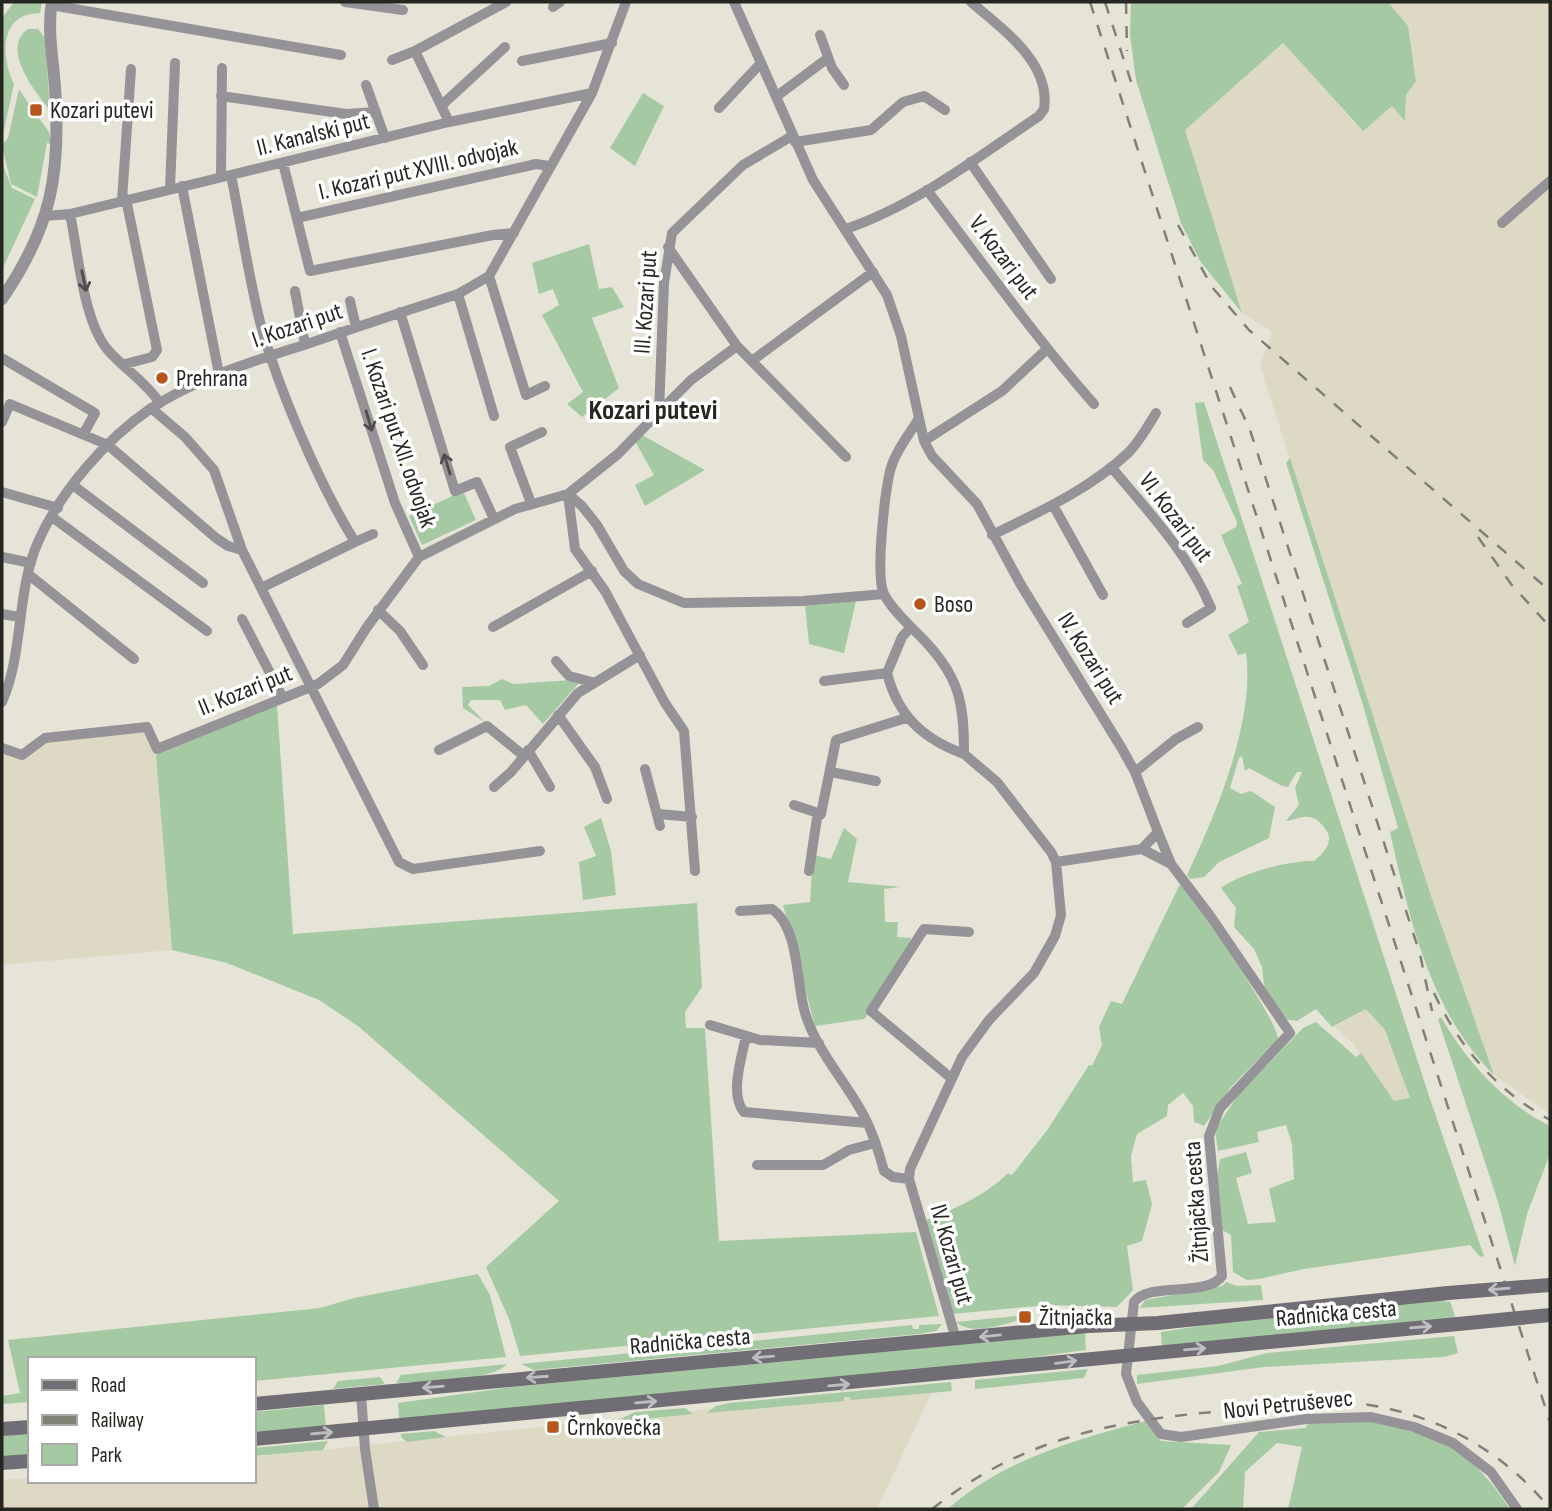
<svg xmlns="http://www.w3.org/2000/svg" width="1552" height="1511" viewBox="0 0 1552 1511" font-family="'Sofia Sans Condensed',sans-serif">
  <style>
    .built { fill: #ddd9c4 }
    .green { fill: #a5caa3 }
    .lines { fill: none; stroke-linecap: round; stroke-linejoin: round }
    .minor { stroke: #959398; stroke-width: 10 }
    .tertiary { stroke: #959398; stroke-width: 12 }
    .secondary { stroke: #706d74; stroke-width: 14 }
    .rail { stroke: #828177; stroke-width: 2.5; stroke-dasharray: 12 12; stroke-linecap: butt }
    .secondary-bridge { stroke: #706d74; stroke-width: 14 }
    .oneway { stroke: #4e4d4b }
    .oneway2 { stroke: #bfbdc0 }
    .poi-dot { fill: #b7551b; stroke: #fff; stroke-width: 2.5 }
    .labels { text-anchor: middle; stroke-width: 7; stroke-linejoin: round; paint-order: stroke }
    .poi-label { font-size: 24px; fill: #272722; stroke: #fff; text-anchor: start }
    .street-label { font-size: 24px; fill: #272722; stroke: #fff }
    .quarter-label { font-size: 28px; font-weight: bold; fill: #272722; stroke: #fff }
  </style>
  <rect width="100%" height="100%" fill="#e6e4d6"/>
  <!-- built -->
  <path class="built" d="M1388 2H1550V1114L1494 1075 1431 896 1260 366 1272 332 1242 313 1184 130 1283 43 1362 131 1392 106 1405 119 1406 95 1416 80 1408 26Z
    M145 732 156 755 172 950 2 965V751L23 760 44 741Z
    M1366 1009 1385 1030 1410 1098 1394 1102 1353 1043 1335 1027Z
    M935 1385 877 1509H2V1480L30 1478V1481H254V1457Z"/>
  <!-- green -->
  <path class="green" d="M14 2H42L40 13C0 13 0 55 14 84L2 139V18Z
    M1131 2H1388L1408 26 1416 81 1406 95 1405 121 1392 106 1363 131 1283 43 1185 130 1242 313 1200 261 1181 223 1136 80 1130 35Z
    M28 29H38L45 38 50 110C35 92 0 48 28 29Z
    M19 89 32 109 30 111 36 119 39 118 49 132 51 144 47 143 37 197 11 184 2 145 8 138Z
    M643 93 664 106 635 166 610 148Z
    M2 163 12 188 35 199 2 270Z
    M589 244 599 289 612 287 624 307 592 318 619 388 582 417 567 404 583 392 542 315 559 305 553 289 539 294 532 263Z
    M1204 402 1429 1096 1484 1256 1480 1257 1470 1245 1304 1269 1259 1279 1247 1280 1233 1272 1231 1235 1222 1230 1216 1181 1220 1159 1246 1152 1252 1173 1236 1178 1248 1224 1276 1222 1269 1189 1294 1179 1292 1144 1286 1125 1257 1132 1259 1142 1218 1151 1215 1130 1238 1095 1303 1028 1316 1022 1356 1057 1361 1053 1394 1101 1410 1098 1385 1030 1366 1009 1332 1027 1316 1009 1297 1021 1285 1019 1265 993 1262 967 1254 949 1234 927 1236 908 1221 888C1240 873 1291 860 1314 861 1327 850 1336 839 1322 825 1319 821 1314 817 1308 817 1300 816 1293 821 1286 821L1299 805 1295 788 1302 772H1297L1288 787 1282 786 1249 768 1245 771 1242 756 1239 758 1230 788 1241 794 1251 791 1275 807 1269 838 1219 862 1204 877 1190 879 1187 875C1216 813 1255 723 1246 653L1238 655 1228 635 1249 622 1237 586 1242 584 1221 535 1236 527 1237 522 1213 470 1203 460 1195 403Z
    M642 435 705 470 645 506 635 485 654 475 636 443Z
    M1290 458 1431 896 1494 1075C1430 1012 1409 917 1390 832L1398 828 1363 705 1286 463Z
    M463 491 476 520 422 545 409 516Z
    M856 601 844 653 809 644 805 606Z
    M502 679 513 684 573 680 579 683 543 724 526 705 505 710 500 700H471L468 705 485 722 463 708 462 687 489 686Z
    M277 705 293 934 697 903 702 987 685 1012 686 1028H705L719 1241 916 1232 939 1316 520 1356 509 1319 486 1267 559 1201 358 1026 319 1000 227 963 172 950 156 755Z
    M601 818 611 851 616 895 583 900 579 862 596 856 584 827Z
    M844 828 857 839 848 882 901 887 884 889 885 922H898L897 937 911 938 906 953 866 1011 869 1014 864 1019 815 1026 783 905 810 902 813 855 831 859Z
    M1180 884C1198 905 1277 1018 1278 1039L1231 1087 1204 1126 1194 1122 1193 1106 1183 1093 1168 1105 1167 1116 1137 1134 1131 1156 1133 1182 1146 1180 1152 1204 1142 1241 1127 1246 1133 1290 1117 1307 1048 1305 952 1314 924 1221C954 1209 985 1196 1008 1173L1012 1175 1048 1129 1089 1065 1092 1066 1102 1045 1099 1027 1111 1001 1122 1004Z
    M1441 1017C1467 1062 1503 1102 1550 1126V1154L1527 1214 1515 1266 1498 1202 1438 1019Z
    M478 1274 490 1295 506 1357 254 1381V1359H30V1402L2 1404V1396L20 1393 8 1340 320 1308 354 1298Z
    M1226 1282 1237 1286 1261 1285 1263 1300 1140 1308 1145 1300 1222 1286Z
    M1444 1299 1445 1302 1450 1301 1455 1316 1450 1319 1162 1348 1161 1332 1257 1317Z
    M1016 1316 1020 1320C1002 1325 972 1336 956 1322Z
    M942 1324 936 1331 919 1334 534 1370 521 1364 912 1325 913 1329H919V1325Z
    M1085 1333 1086 1350 976 1365 399 1419 398 1403 511 1387Z
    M1454 1336 1458 1353 1444 1357 1264 1367 1137 1384V1375L1218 1366 1267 1353Z
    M507 1364C491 1382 421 1381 396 1383L401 1375Z
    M1088 1369 1084 1378 975 1389V1380Z
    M380 1377 385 1384 333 1389 338 1381Z
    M951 1382 952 1391 851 1400 850 1397H844V1401L707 1413 716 1406 729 1403Z
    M324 1405 326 1427 254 1434V1412Z
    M685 1408 693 1414 614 1422 635 1412Z
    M1146 1421 1161 1441 1231 1445 1219 1472 1182 1509H948C1002 1460 1077 1439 1146 1421Z
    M1371 1421C1442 1438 1468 1446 1510 1509H1288L1302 1447 1277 1443 1245 1472 1243 1509H1191L1259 1432 1306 1428 1307 1423Z
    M434 1431 446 1437 407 1442 401 1437V1434Z
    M30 1433V1454L2 1457V1436Z
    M328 1441 323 1450 254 1456V1448Z"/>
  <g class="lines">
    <!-- minor -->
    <path class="minor" d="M345 2 403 10
      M734 2 813 180 887 295 901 336 924 441 932 456 977 504 1021 585 1121 747 1135 772 1158 832 1142 849 1056 862
      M51 5 341 55
      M553 7 560 2
      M820 35 832 68 844 85
      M415 51 449 122
      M392 60 415 51 506 2
      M522 61 612 43
      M366 85 385 138
      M221 96 346 114 376 112
      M777 96 828 58
      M442 105 505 47
      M719 108 761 63
      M795 142 871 130 903 102 924 96 945 110
      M970 162 1051 279
      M283 163 310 271 493 235 514 233
      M231 175C241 224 248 274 260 322 278 388 319 484 355 542L373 534
      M221 177 222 68
      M182 186 219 374
      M170 189 175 63
      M927 190C982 262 1034 336 1094 404
      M122 200 131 69
      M70 214C78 251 83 320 107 349 124 369 145 381 160 403
      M45 216 70 214 449 122 592 93
      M297 218 536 164 549 166
      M1502 223 1550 181
      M846 229C916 205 978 157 1039 116L1044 109C1051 62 1002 29 971 2
      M668 247 737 346 846 457
      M489 276 526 395 545 386
      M295 291 305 344
      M458 294 494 416
      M350 301 356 327
      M400 312 455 491 477 482 494 519
      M340 332 395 503 419 557
      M2 358 95 413 84 433
      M753 360 873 272
      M125 364 152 357 157 350 126 199
      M151 408 185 437 214 470 242 550 399 862 413 869 540 851
      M659 412 691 380 737 346
      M918 420C908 436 895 452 890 471 885 493 875 575 884 594 892 610 910 626 922 638 960 677 964 703 964 754L997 782 1051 852 1056 862 1061 915 1055 936 1034 973 989 1020 962 1057 910 1169 909 1179 956 1339
      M2 422 10 404 108 445 216 538 228 546 242 550
      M924 441 1002 391 1046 350
      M1111 467C1149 512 1188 553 1211 608L1187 623
      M74 486 203 583
      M2 492 58 508
      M568 494 575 549 605 591 665 703 684 731 695 871
      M568 494 582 506 597 525 624 571 638 584 684 603 803 601 884 594
      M531 503 510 447 542 432
      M1053 505 1103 595
      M52 517 207 631
      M992 535C1039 512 1090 489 1128 453 1139 442 1148 426 1156 413
      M2 557 31 563
      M28 574 134 659
      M261 588 355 542
      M378 610 400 631 423 665
      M2 614 19 617
      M242 619 282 696
      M493 627 592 571
      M910 628 902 637 887 673C898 716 923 739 964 754
      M556 661 569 676 592 682
      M824 681 887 673
      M2 702C24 652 16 592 38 542 60 492 106 439 150 409 197 378 254 361 307 344 357 327 408 310 458 294L489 276 592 93 626 2
      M558 715 595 767 607 799
      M2 748 22 755 45 738 147 727 157 749 318 684 343 665 367 627 419 557 515 509 568 494 618 454 659 412 664 283 672 233 743 165 792 136
      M439 750 487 726 524 756
      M528 750 550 787
      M645 769 660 826
      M831 772 876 781
      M1135 772 1176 739 1198 727
      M494 787 511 772 578 693 640 655
      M794 805 821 814 836 740 906 718
      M659 814 692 817
      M1142 849 1171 864 1158 832
      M1171 864 1211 917 1290 1033 1220 1108 1209 1136 1222 1276C1206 1298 1150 1281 1134 1302L1126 1374 1137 1402 1161 1434 1181 1437 1306 1419 1371 1417 1414 1427 1453 1443 1491 1472 1517 1509
      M809 871 817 818 821 814
      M740 911 772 909C799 928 796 979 804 1009 814 1048 845 1080 864 1116 873 1133 879 1152 884 1171L893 1177 909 1179
      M710 1025 760 1040 819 1043
      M746 1036C742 1057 729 1094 744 1112L867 1123
      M951 1078 871 1011 924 929 969 932
      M757 1165H823L849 1150 875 1143
      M361 1394 365 1449 374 1509"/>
    <!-- tertiary -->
    <path class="tertiary" d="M2 299C52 226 61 173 55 87 53 59 47 29 52 2"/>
    <!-- secondary -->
    <path class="secondary" d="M254 1404 1088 1326 1158 1323 1448 1293
      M2 1429 30 1427
      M254 1439 1458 1324
      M2 1463 30 1461"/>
    <!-- rail -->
    <path class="rail" d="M1090 2 1550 1422
      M1105 2 1133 88
      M1126 2 1127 51
      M1178 225 1212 287 1249 330 1550 591
      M1230 387 1250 430 1420 954 1432 1011
      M1478 537 1511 584 1550 627
      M1434 993C1460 1048 1497 1091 1550 1120
      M932 1509C1022 1438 1112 1421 1223 1411 1261 1408 1301 1400 1339 1402 1422 1406 1499 1445 1550 1509"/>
    <!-- secondary-bridge -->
    <path class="secondary-bridge" d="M1448 1293 1550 1285
      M1458 1324 1550 1315"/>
  </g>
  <!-- one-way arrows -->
  <defs><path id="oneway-shaft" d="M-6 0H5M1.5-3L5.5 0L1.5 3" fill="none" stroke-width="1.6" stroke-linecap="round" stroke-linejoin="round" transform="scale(1.75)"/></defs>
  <g class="oneway">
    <use href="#oneway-shaft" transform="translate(84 281) rotate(78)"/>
    <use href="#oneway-shaft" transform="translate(369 421) rotate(74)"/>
    <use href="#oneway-shaft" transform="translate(447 464) rotate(-107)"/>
  </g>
  <g class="oneway2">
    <use href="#oneway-shaft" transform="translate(1499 1289) rotate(175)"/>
    <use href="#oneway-shaft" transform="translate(1421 1327) rotate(-5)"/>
    <use href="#oneway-shaft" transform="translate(990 1336) rotate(174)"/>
    <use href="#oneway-shaft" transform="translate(1195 1349) rotate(-5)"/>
    <use href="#oneway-shaft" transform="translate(763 1357) rotate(175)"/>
    <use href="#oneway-shaft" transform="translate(1066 1362) rotate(-7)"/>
    <use href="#oneway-shaft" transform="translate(537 1377) rotate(176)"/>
    <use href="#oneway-shaft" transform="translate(839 1385) rotate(-5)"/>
    <use href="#oneway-shaft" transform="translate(433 1387) rotate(175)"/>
    <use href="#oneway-shaft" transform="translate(646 1402) rotate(-5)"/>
    <use href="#oneway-shaft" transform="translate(322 1433) rotate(-5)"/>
  </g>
  <!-- markers -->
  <g class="poi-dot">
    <rect x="29" y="103" width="14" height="14" rx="3.5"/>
    <circle cx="162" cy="378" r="7"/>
    <circle cx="920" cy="604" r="7"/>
    <rect x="1018" y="1310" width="14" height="14" rx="3.5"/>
    <rect x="546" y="1420" width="14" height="14" rx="3.5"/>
  </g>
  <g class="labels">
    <!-- poi labels -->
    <g class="poi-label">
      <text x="50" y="118">Kozari putevi</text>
      <text x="176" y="386">Prehrana</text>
      <text x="934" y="612">Boso</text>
      <text x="1039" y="1325">Žitnjačka</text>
      <text x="567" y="1435">Črnkovečka</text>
    </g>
    <!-- street labels -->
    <g class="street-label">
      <text transform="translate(313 134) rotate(-14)" y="8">II. Kanalski put</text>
      <text transform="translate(418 169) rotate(-13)" y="8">I. Kozari put XVIII. odvojak</text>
      <text transform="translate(1004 257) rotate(53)" y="8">V. Kozari put</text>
      <text transform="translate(645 302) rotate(-86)" y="8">III. Kozari put</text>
      <text transform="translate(297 325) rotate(-19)" y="8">I. Kozari put</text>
      <text transform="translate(399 438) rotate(71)" y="8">I. Kozari put XII. odvojak</text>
      <text transform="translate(1176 517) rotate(53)" y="8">VI. Kozari put</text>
      <text transform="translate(1091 658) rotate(58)" y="8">IV. Kozari put</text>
      <text transform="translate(245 690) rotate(-22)" y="8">II. Kozari put</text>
      <text transform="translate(1196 1202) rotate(-94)" y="8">Žitnjačka cesta</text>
      <text transform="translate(952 1254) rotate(74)" y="8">IV. Kozari put</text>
      <text transform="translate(1336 1313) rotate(-5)" y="8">Radnička cesta</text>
      <text transform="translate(690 1341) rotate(-5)" y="8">Radnička cesta</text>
      <text transform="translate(1288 1404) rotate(-6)" y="8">Novi Petruševec</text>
    </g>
    <!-- quarter labels -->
    <g class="quarter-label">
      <text x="653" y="419">Kozari putevi</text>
    </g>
  </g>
  <!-- border -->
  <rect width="1552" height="1511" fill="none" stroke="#272722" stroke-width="7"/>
  <!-- legend -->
  <rect x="28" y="1357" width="228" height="126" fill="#ffffff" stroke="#a9a9a7" stroke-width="2"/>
  <rect x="42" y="1380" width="35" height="10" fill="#706d74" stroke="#a9a9a7" stroke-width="2"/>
  <text x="91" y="1392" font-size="21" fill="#272722">Road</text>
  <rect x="42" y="1415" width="35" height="10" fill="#828177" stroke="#a9a9a7" stroke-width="2"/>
  <text x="91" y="1427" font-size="21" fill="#272722">Railway</text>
  <rect x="42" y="1444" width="35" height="21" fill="#a5caa3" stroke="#a9a9a7" stroke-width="2"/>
  <text x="91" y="1462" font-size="21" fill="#272722">Park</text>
</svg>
